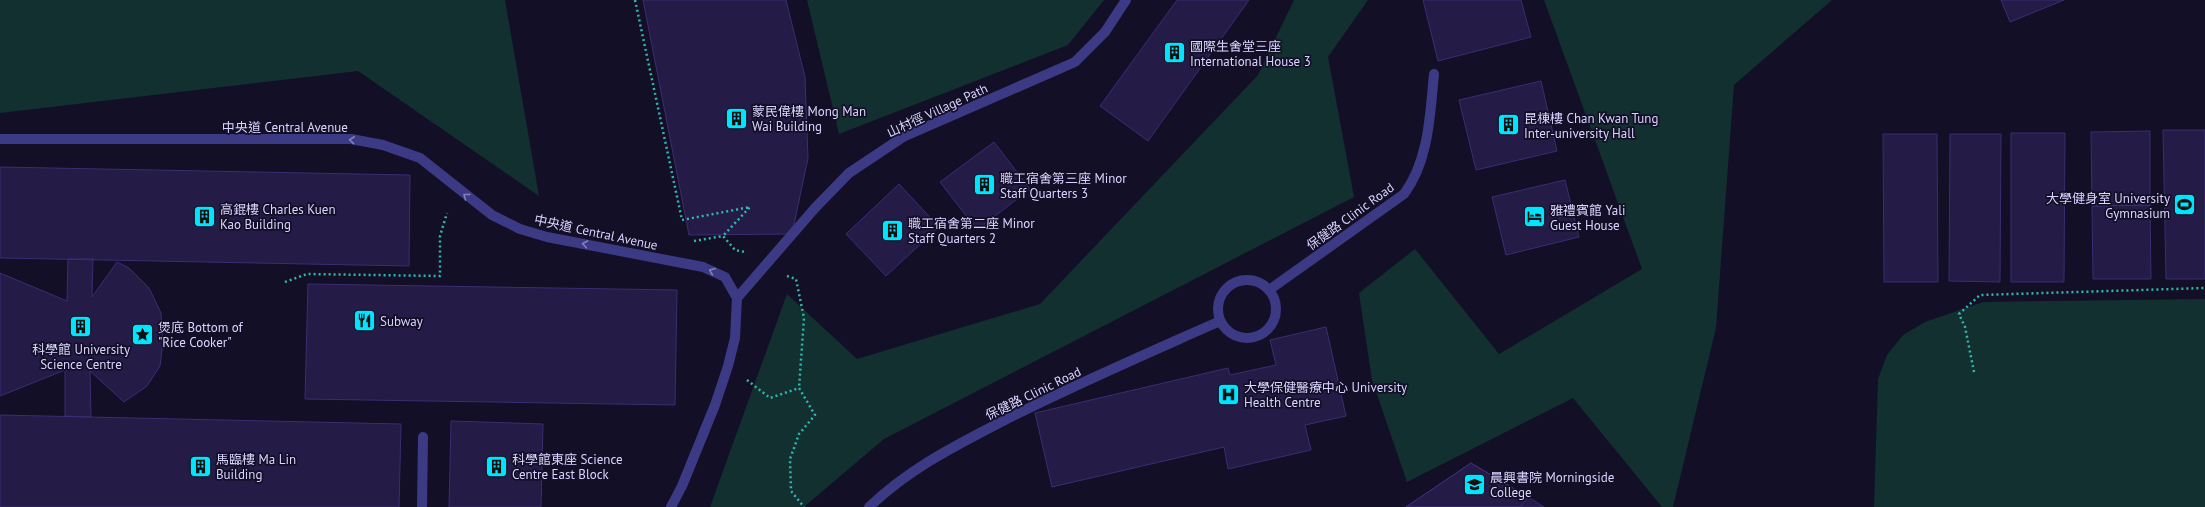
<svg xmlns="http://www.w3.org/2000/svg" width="2205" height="507" viewBox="0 0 2205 507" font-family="'PT Sans','Noto Sans TC',sans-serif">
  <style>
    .green { fill: #12302f }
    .building { fill: #241b47; stroke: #3b2d73 }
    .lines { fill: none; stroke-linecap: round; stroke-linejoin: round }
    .path { stroke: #2fb8b0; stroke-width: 2.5; stroke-dasharray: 2 3; stroke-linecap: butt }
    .service { stroke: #3d3a85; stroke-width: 10 }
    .minor { stroke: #3d3a85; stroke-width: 10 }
    .oneway { stroke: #837fbc }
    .labels { text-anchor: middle; stroke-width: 3.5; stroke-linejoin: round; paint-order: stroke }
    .poi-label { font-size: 13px; fill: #d9d4ff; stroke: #130f26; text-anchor: start }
    .street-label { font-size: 13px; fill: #d9d4ff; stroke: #130f26 }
  </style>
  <rect width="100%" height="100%" fill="#130f26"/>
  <!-- green -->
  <path class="green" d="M0 0H505L539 196 358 71 0 113Z
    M807 0H1104L1068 45 839 134Z
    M1294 0H1368L1328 57 1354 197 884 439 804 507H710L787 294 857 359 1040 304 1258 75Z
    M1544 0H1832L1734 85 1716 328 1673 507H1662L1573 398 1407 482 1372 380 1359 293 1415 249 1499 354 1642 269Z
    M2205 299V507H1874L1878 379 1887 355 1903 335 1925 322 1983 302Z"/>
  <!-- building -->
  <path class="building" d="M643 0H786L805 77 808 158 792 234 689 235Z
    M1177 0H1249L1148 141 1100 106Z
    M1423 0H1521L1531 37 1438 61Z
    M2001 0H2064L2010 22Z
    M1541 81 1557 151 1476 170 1459 100Z
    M2163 130H2205V279H2166Z
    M2150 131V205L2092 206 2091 132Z
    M2011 133H2065L2064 282H2011Z
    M1883 134H1937L1938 282H1884Z
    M1950 134H2001L2000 282 1949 281Z
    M994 142 1030 189 977 230 940 182Z
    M0 167 410 175 409 266 0 258Z
    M1565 180 1579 237 1506 255 1492 197Z
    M899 184 939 227 886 276 846 234Z
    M2150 205 2151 279H2093L2092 206Z
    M68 259H93L92 297 117 262 129 268 149 288 161 313 163 342 160 366 147 386 124 402 90 371 91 417 65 416V370L0 396V273L67 301Z
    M308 284 677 290 675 405 305 399Z
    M1326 327 1346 416 1305 425 1311 450 1228 469 1224 447 1052 487 1035 413 1228 368 1230 375 1276 365 1270 340Z
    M0 415 401 424 399 507H0Z
    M451 421 543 424 541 507H449Z
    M1471 463 1528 497 1520 507H1406Z
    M1471 463 1528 497 1544 507H1406Z"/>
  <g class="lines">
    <!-- path -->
    <path class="path" d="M635 0 682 220 750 207 723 236
      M694 241 723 236 735 250 745 252
      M787 276 796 279 804 318 799 388
      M285 282 307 274 440 276V236L447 213
      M1974 372 1965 327 1959 314 1980 295 2205 288
      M747 380 770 398 799 388 815 415 799 434 790 459 791 491 804 507"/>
    <!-- service -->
    <path class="service" d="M1269 290 1404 194C1429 161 1430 114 1434 74
      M737 298 815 208 849 173 903 137 1075 62 1105 32 1126 0
      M422 507 423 437"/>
    <!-- minor -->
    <path class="minor" d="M0 139H351L383 145 420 158 492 215 520 229 547 237 703 267 725 277 737 298 735 338 728 366 715 405 682 486 671 507
      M1218 309a29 29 0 1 1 58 0a29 29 0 1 1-58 0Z
      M869 507C909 469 951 448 999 423 1071 386 1146 354 1220 321"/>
  </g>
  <!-- one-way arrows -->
  <defs><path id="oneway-chevron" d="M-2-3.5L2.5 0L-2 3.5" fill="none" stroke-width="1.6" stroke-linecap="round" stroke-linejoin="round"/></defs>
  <g class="oneway">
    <use href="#oneway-chevron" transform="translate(352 140) rotate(-174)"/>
    <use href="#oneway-chevron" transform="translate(466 196) rotate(-143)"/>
    <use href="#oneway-chevron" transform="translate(585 244) rotate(-169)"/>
    <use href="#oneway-chevron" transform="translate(712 271) rotate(-157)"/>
  </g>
  <!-- icons -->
  <defs>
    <symbol id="building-square" viewBox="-11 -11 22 22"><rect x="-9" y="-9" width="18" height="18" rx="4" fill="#00e5ff" stroke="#130f26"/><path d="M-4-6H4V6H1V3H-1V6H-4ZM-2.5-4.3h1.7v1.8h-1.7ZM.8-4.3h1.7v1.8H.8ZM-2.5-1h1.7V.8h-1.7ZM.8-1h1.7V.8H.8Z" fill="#111"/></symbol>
    <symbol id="stadium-square" viewBox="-11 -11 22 22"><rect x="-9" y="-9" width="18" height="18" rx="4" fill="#00e5ff" stroke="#130f26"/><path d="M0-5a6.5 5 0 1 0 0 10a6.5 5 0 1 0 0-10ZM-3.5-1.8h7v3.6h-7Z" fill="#111"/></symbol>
    <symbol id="hotel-square" viewBox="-11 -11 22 22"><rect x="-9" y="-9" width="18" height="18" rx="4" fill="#00e5ff" stroke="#130f26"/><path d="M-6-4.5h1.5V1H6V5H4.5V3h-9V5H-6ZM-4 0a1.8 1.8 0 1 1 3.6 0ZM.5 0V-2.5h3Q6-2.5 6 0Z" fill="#111"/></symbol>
    <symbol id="restaurant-square" viewBox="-11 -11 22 22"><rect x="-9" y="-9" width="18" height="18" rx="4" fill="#00e5ff" stroke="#130f26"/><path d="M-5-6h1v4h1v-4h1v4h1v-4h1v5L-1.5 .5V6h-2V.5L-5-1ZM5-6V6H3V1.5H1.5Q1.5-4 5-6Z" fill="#111"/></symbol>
    <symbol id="sight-square" viewBox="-11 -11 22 22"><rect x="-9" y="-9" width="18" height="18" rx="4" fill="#00e5ff" stroke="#130f26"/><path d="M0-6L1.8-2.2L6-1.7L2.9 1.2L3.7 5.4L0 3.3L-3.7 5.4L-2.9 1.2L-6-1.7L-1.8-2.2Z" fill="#111"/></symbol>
    <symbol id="hospital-square" viewBox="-11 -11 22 22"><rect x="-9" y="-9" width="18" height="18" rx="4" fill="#00e5ff" stroke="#130f26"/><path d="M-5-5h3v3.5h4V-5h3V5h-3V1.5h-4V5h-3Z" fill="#111"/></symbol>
    <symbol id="university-square" viewBox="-11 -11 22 22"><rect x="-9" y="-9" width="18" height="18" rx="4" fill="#00e5ff" stroke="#130f26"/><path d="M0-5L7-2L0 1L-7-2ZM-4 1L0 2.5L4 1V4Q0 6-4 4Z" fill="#111"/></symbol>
  </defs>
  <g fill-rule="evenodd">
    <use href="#building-square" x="1162" y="40" width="25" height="25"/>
    <use href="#building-square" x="724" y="106" width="25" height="25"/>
    <use href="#building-square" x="1496" y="112" width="25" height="25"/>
    <use href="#building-square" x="972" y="172" width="25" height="25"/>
    <use href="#stadium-square" x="2172" y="192" width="25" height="25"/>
    <use href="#building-square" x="192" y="204" width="25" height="25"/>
    <use href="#hotel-square" x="1522" y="204" width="25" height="25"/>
    <use href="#building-square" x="880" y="218" width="25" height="25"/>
    <use href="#restaurant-square" x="352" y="308" width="25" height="25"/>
    <use href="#building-square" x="68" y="314" width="25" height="25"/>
    <use href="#sight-square" x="130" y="322" width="25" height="25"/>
    <use href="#hospital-square" x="1216" y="382" width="25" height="25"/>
    <use href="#building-square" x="188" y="454" width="25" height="25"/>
    <use href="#building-square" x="484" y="454" width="25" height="25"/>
    <use href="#university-square" x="1462" y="472" width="25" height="25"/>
  </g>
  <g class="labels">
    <!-- poi labels -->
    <g class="poi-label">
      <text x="1190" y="51">國際生舍堂三座<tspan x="1190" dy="15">International House 3</tspan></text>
      <text x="752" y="116">蒙民偉樓 Mong Man<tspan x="752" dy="15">Wai Building</tspan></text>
      <text x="1524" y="123">昆棟樓 Chan Kwan Tung<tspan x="1524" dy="15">Inter-university Hall</tspan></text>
      <text x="1000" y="183">職工宿舍第三座 Minor<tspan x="1000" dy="15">Staff Quarters 3</tspan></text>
      <text x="2170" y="203" text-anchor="end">大學健身室 University<tspan x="2170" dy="15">Gymnasium</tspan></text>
      <text x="220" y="214">高錕樓 Charles Kuen<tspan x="220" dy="15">Kao Building</tspan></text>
      <text x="1550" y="215">雅禮賓館 Yali<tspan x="1550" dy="15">Guest House</tspan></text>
      <text x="908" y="228">職工宿舍第二座 Minor<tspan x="908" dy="15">Staff Quarters 2</tspan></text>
      <text x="380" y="326">Subway</text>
      <text x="158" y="332">煲底 Bottom of<tspan x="158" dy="15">"Rice Cooker"</tspan></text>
      <text x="81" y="354" text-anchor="middle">科學館 University<tspan x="81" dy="15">Science Centre</tspan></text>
      <text x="1244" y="392">大學保健醫療中心 University<tspan x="1244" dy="15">Health Centre</tspan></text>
      <text x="216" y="464">馬臨樓 Ma Lin<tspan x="216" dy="15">Building</tspan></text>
      <text x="512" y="464">科學館東座 Science<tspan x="512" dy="15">Centre East Block</tspan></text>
      <text x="1490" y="482">晨興書院 Morningside<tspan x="1490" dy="15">College</tspan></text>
    </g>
    <!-- street labels -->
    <g class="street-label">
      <text transform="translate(937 110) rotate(-25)" y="5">山村徑 Village Path</text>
      <text x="285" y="132">中央道 Central Avenue</text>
      <text transform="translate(1350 216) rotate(-36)" y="5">保健路 Clinic Road</text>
      <text transform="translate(596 232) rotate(12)" y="5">中央道 Central Avenue</text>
      <text transform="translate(1033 393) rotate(-26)" y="5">保健路 Clinic Road</text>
    </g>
  </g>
</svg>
